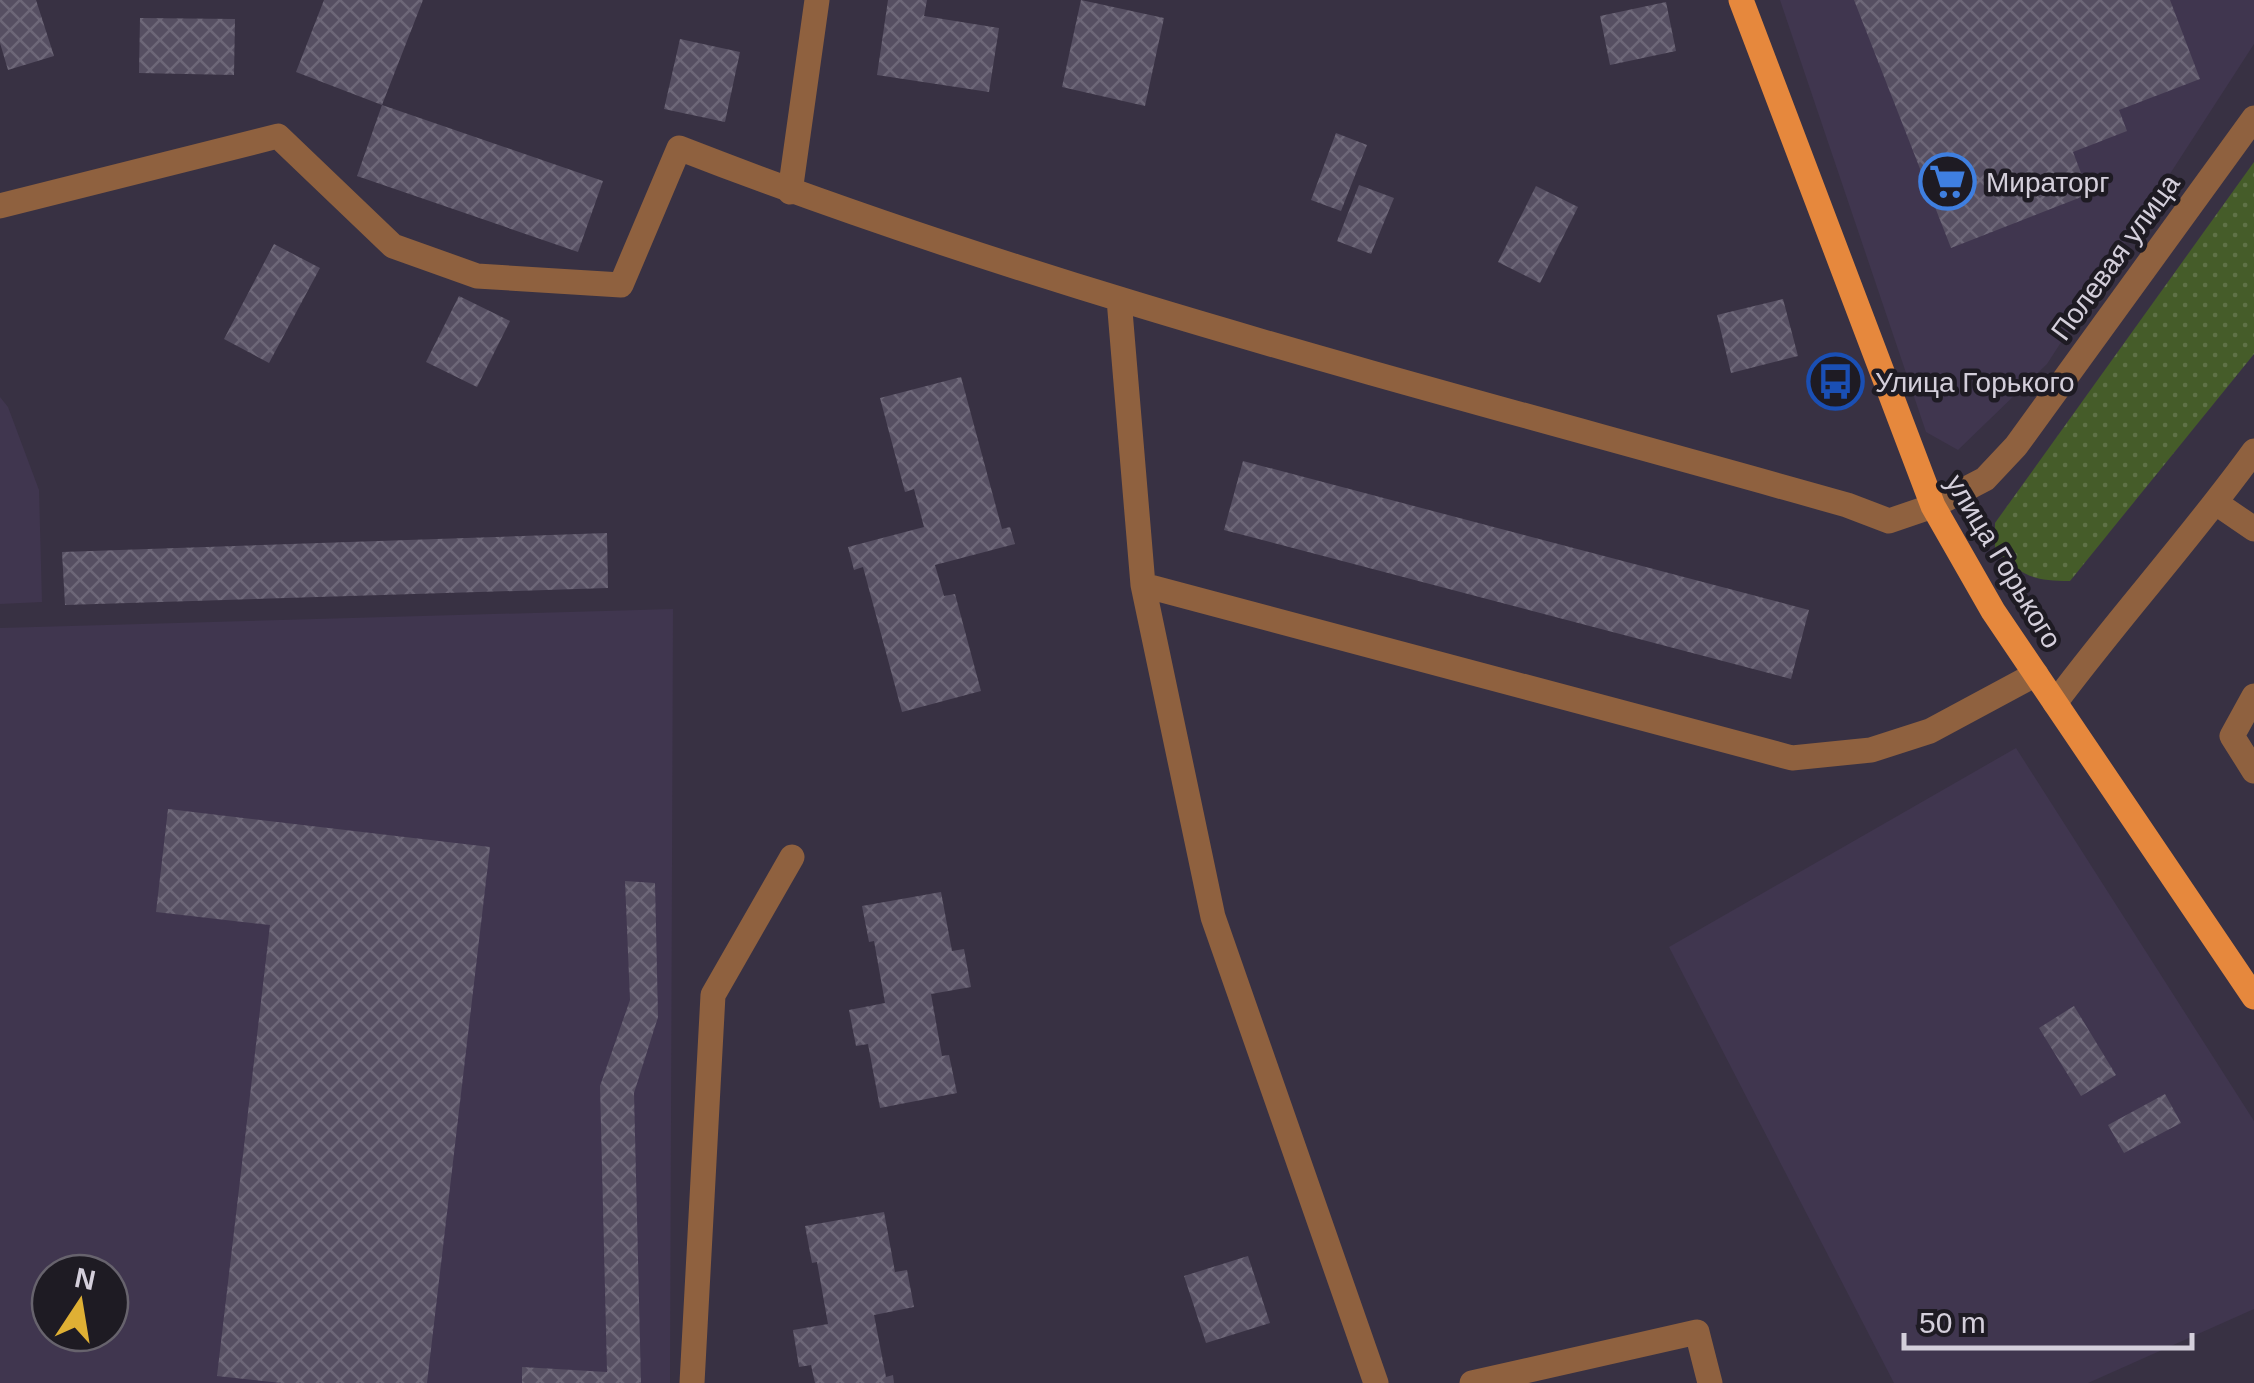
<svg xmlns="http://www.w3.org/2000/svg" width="2254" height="1383" viewBox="0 0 2254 1383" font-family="Arial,sans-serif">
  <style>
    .built { fill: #40364f; fill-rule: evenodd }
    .grass { fill: url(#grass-dots) }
    .building { fill: url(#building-cross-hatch) }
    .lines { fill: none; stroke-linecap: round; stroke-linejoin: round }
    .minor { stroke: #8f613f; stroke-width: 25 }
    .major { stroke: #e6883d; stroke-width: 25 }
    .labels { text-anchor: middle; stroke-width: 9; stroke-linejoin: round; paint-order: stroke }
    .poi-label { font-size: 28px; fill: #d4cfdb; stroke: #1e1b23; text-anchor: start }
    .street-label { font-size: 28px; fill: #d4cfdb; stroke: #1e1b23 }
  </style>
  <defs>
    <pattern id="grass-dots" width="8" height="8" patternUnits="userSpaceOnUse" patternTransform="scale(2.5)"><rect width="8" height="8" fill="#455c29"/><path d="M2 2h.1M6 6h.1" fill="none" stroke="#5f7247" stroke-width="1.8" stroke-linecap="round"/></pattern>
    <pattern id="building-cross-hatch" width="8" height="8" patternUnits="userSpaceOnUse" patternTransform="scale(2.5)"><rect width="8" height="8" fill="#564f62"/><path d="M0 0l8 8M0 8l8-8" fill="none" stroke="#6d6778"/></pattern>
  </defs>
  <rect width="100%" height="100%" fill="#383143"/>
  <!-- built -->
  <path class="built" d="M1780 0H2254V44L2047 364 1958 450 1926 432Z
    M0 397 8 407 39 490 42 602 0 604Z
    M673 609 670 1383H0V628ZM50 1273H110V1333H50Z
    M2016 748 2254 1121V1309L2088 1383H1894L1669 947Z"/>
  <!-- grass -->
  <path class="grass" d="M2254 162V354L2070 581C2032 581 2022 576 1995 549V523Z"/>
  <!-- building -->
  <path class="building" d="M0 0H36L54 56 8 70 0 43Z
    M324 0H423L382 105 296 72Z
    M888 0H927L924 16 999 28 989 92 877 75Z
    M1081 0 1164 18 1145 106 1062 87Z
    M1854 0H2170L2200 79 2119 110 2127 131 2073 152 2089 194 1951 248Z
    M1666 2 1676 51 1610 65 1600 16Z
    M140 18 235 19 234 75 139 73Z
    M680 39 740 52 725 122 664 109Z
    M382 105 603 181 578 252 357 176Z
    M1336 133 1367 145 1341 211 1311 200Z
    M1359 185 1394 198 1371 254 1337 241Z
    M1536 186 1578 207 1540 283 1498 262Z
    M274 244 320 268 269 363 224 339Z
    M459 296 510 321 477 387 426 362Z
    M1783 299 1798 356 1731 373 1717 315Z
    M961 377 1002 529 1010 527 1015 544 935 565 944 596 955 594 981 691 902 712 863 567 854 570 848 547 924 527 914 489 905 492 880 398Z
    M1243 461 1809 610 1791 679 1224 530Z
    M607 533 608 588 65 605 62 552Z
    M168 809 490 847 427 1383H281L217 1376 270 925 156 912Z
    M625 881 655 883 658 1017 634 1093 641 1383H522V1367L607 1372 600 1086 630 1000Z
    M941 892 952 951 964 949 971 987 931 994 942 1056 949 1055 957 1093 880 1108 868 1044 856 1046 849 1010 885 1003 874 941 869 942 862 906Z
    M2074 1006 2116 1075 2081 1096 2039 1028Z
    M2165 1094 2181 1123 2124 1153 2108 1125Z
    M884 1212 895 1272 907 1270 914 1307 874 1315 886 1377 893 1375 894 1383H815L811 1365 799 1367 793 1330 828 1324 817 1262 812 1263 805 1226Z
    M1248 1256 1270 1323 1206 1343 1184 1276Z"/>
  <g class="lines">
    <!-- minor -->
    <path class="minor" d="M790 192 817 0
      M0 206 278 136 393 246 477 276 621 285 679 148C1058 296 1455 394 1847 505L1889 521 1933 506 1985 479 2016 446 2254 118
      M1119 299 1143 585 1213 917 1376 1383
      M2216 503 2254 529
      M1143 585 1792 758 1871 750 1930 731 2036 674
      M2254 696 2232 736 2254 771
      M2055 703C2119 617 2191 538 2254 451
      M692 1383 713 995 792 857
      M1472 1383 1697 1332 1710 1383"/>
    <!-- major -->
    <path class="major" d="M1741 0 1933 506 1993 611 2254 997"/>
  </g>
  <!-- icons -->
  <defs>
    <symbol id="supermarket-ring" viewBox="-11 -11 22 22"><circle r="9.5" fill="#1e1b23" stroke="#3f7fe0" stroke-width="1.5"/><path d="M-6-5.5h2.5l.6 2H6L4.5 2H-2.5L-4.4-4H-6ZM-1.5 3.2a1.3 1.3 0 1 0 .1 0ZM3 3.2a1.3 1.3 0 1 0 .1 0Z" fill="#3f7fe0"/></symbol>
    <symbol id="bus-ring" viewBox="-11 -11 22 22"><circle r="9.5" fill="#1e1b23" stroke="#1a4fb4" stroke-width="1.5"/><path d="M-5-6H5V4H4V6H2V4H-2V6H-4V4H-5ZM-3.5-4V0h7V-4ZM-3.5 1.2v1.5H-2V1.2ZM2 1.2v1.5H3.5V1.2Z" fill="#1a4fb4"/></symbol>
  </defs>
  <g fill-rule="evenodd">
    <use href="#supermarket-ring" x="1916" y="150" width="63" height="63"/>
    <use href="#bus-ring" x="1804" y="350" width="63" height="63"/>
  </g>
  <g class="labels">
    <!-- poi labels -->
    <g class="poi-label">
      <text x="1986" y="192">Мираторг</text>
      <text x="1875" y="392">Улица Горького</text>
    </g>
    <!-- street labels -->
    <g class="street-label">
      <text transform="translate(2115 257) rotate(-54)" y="10">Полевая улица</text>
      <text transform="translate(2004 561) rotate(59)" y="10">улица Горького</text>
    </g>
  </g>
  <!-- north arrow -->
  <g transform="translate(80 1303) rotate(12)"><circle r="48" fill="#1e1b23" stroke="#67636d" stroke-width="2.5"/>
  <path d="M0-8L18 38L0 25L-18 38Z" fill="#dfb034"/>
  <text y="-15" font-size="28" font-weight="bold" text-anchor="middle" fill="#d4cfdb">N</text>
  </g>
  <!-- scale -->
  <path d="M1904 1333v15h288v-15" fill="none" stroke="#d4cfdb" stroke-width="5"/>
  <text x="1919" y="1333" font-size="30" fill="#d4cfdb" stroke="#1e1b23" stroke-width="8" paint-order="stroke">50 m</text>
</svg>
